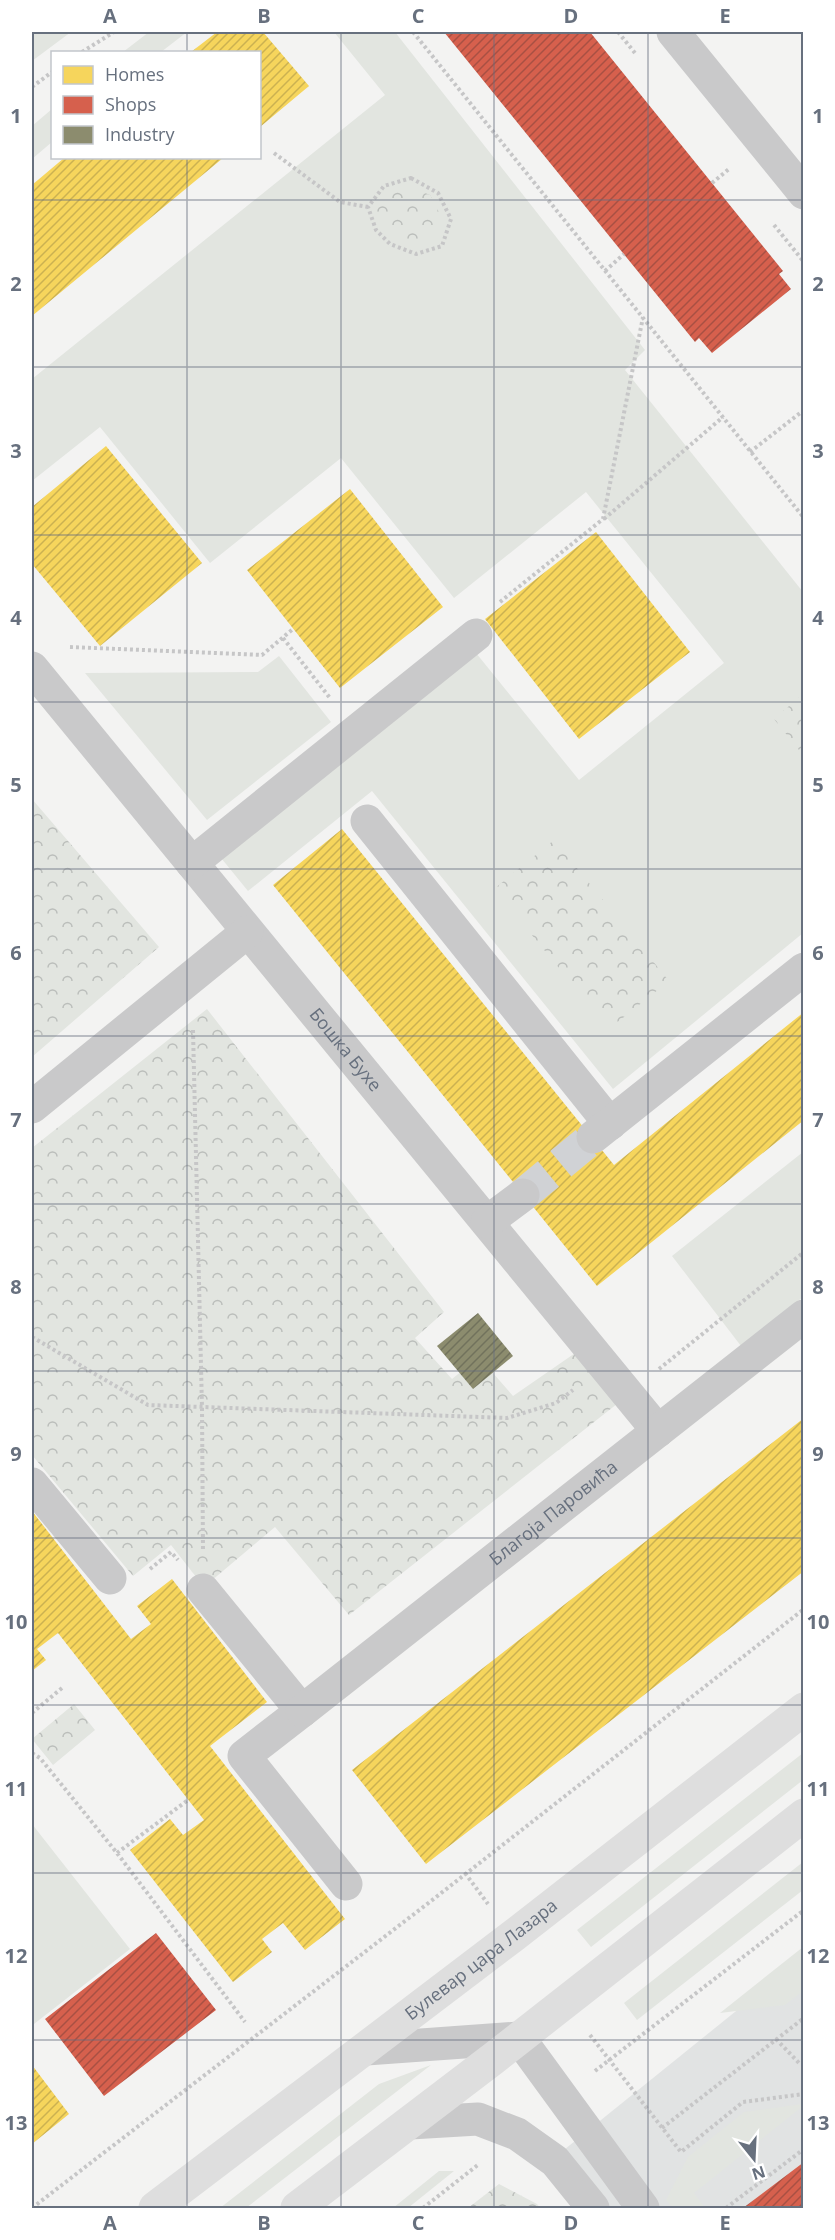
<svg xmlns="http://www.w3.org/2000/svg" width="835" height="2240" viewBox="0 0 835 2240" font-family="'Open Sans',sans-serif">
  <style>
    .built { fill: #e1e3e3 }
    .grass { fill: #e2e5e0 }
    .park { fill: url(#park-crowns) }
    .homes { fill: url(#homes-hatch) }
    .shops { fill: url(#shops-hatch) }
    .industry { fill: url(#industry-hatch) }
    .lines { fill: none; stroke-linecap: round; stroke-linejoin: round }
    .minor-tunnel { stroke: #d0d2d5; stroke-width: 33; stroke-dasharray: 33 16; stroke-linecap: butt }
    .path { stroke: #c6c6c7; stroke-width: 4; stroke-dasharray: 3 3; stroke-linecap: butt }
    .minor { stroke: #c9c9ca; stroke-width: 33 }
    .major { stroke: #dedede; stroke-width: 33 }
    .grid { fill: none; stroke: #67707e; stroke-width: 1.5; stroke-opacity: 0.55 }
    .labels { text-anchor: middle; stroke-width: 6; stroke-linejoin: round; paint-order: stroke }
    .street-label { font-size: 18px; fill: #67707e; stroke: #fff }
    .neatline { fill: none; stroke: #67707e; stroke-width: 2 }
    .grid-label { font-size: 20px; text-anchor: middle; font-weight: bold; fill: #67707e }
  </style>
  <defs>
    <pattern id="park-crowns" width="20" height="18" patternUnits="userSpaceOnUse" patternTransform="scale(1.5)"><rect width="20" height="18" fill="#e2e5e0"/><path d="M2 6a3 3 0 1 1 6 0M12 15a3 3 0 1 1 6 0" fill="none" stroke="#bbbebb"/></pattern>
    <pattern id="homes-hatch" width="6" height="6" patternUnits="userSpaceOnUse" patternTransform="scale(1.5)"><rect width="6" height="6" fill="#f6d55c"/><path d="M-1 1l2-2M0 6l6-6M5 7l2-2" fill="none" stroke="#cbb151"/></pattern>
    <pattern id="shops-hatch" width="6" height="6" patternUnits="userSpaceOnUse" patternTransform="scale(1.5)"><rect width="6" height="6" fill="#d6604d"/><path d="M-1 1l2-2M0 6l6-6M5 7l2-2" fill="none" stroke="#a85043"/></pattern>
    <pattern id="industry-hatch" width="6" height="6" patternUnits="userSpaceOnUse" patternTransform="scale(1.5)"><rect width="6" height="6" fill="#8c8c6e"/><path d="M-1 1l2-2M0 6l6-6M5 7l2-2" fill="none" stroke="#71725c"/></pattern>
  </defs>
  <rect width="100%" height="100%" fill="#f3f3f2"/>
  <!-- built -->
  <path class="built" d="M803 1957V2208H577L544 2166Z"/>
  <!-- grass -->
  <path class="grass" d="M32 32H71L32 61Z
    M149 32H187L161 52H123Z
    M334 32H395L645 350 625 370 803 592V933L613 1089 372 791 248 891 217 853 472 648 579 780 724 663 586 492 454 598 341 458 210 563 100 427 32 481V379L385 95Z
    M52 109V142L32 159V126Z
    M279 656 331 722 207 820 85 673 258 672Z
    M803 1152V1297L741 1346 672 1256Z
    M803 1753V1780L591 1947 577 1930Z
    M32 1824 130 1949 34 2024 32 2020Z
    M803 1862V1890L637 2020 624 2003Z
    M803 1947V1991L785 2005 720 2013Z
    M431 2065 246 2208H220L379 2084Z
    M803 2104V2106L694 2193 705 2208H673L666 2200 688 2157 744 2112Z
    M439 2171H454L408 2208H393Z"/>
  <!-- park -->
  <path class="park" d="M408 186 430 195 443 220 433 238 416 246 388 235 375 210 383 193Z
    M803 694V755L774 719Z
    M32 799 159 947 32 1057Z
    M554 840 669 981 609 1029 494 889Z
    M207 1009 444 1312 415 1338 452 1379 479 1357 513 1396 581 1349 622 1400 349 1615 275 1527 204 1587 171 1545 133 1576 32 1455V1148Z
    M74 1704 95 1730 53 1765 32 1739Z
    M499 2184 537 2204 540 2208H468Z"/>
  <!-- homes -->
  <path class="homes" d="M217 32H263L309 86 260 127V52H191Z
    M64 158H223L32 316V185Z
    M106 446 202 563 100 646 32 564V507Z
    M350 489 443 607 340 688 247 570Z
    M596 532 690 652 579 739 485 619Z
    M342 829 614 1165 804 1012V1120L597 1286 273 885Z
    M804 1418V1571L426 1864 352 1770Z
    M32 1511 131 1639 151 1624 137 1606 172 1579 267 1702 210 1746 345 1919 305 1950 283 1923 262 1939 272 1952 233 1982 130 1850 170 1819 183 1835 204 1820 58 1633 37 1649 46 1660 32 1671Z
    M32 2065 69 2114 32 2144Z"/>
  <!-- shops -->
  <path class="shops" d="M444 32H590L783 271 779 274 791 289 712 353 699 338 695 342Z
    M156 1933 216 2010 104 2096 45 2019Z
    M804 2162V2208H743Z"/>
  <!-- industry -->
  <path class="industry" d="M478 1313 513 1356 473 1389 437 1346Z"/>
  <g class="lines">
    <!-- minor-tunnel -->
    <path class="minor-tunnel" d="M523 1195 592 1138"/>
    <!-- path -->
    <path class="path" d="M413 32 804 518
      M618 32 635 53
      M82 52 114 32
      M32 87 52 72
      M274 153 340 202 368 207
      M411 178 438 193 451 219 442 246 416 254 390 244 376 230 368 207 384 186Z
      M712 183 729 169
      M774 225 804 262
      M605 271 624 254
      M750 452 804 410
      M604 519 723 417
      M500 602 603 519 643 317
      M283 638 330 698
      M70 647 262 655 293 629
      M193 1030 202 1408 203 1550
      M32 1337 148 1405 507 1418 556 1403 573 1390
      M659 1369 804 1252
      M150 1569 171 1552 178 1560
      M32 1713 62 1688
      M32 1753 40 1758 117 1853 245 2022
      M117 1853 188 1800
      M465 1873 488 1904
      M590 2035 681 2152 743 2102 804 2094
      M776 2039 799 2063 804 2062
      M595 2071 804 1910
      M662 2128 804 2018
      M32 2208 431 1901 804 1609
      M423 2208 479 2164
      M726 2208 804 2149"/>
    <!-- minor -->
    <g class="minor">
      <path d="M673 32 804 193"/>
      <path id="s1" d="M32 668 658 1431"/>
      <path d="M367 821 610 1124"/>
      <path d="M192 863 476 635"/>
      <path d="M32 1107 247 932"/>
      <path d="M593 1137 804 969"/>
      <path d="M487 1222 523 1195"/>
      <path d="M32 1484 110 1578"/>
      <path d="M203 1590 302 1711 244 1756 346 1884"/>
      <path id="s2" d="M302 1711 804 1316"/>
      <path d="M366 2049 519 2038 643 2208"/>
      <path d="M410 2123 478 2119 517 2134 555 2161 593 2208"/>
    </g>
    <!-- major -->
    <g class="major">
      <path id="s3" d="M155 2208 513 1936 804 1709"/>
      <path d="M297 2208 494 2058 804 1815"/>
    </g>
  </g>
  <!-- grid -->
  <path class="grid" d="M187 32V52M341 32V2208M494 32V2208M648 32V2208M187 158V2208M32 200H804M32 367H804M32 535H804M32 702H804M32 869H804M32 1036H804M32 1204H804M32 1371H804M32 1538H804M32 1705H804M32 1873H804M32 2040H804"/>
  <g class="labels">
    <!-- street labels -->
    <g class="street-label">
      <text dy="6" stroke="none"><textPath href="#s1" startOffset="494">Бошка Бухе</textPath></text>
      <text dy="6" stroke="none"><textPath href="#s2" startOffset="320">Благоја Паровића</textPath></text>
      <text dy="6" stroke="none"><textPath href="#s3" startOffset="410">Булевар цара Лазара</textPath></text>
    </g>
  </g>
  <!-- border -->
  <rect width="835" height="2240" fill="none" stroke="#ffffff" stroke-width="66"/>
  <!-- legend -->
  <rect x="51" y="51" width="210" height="108" fill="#ffffff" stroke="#c2c6cb" stroke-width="1.5"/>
  <rect x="63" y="66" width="30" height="18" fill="#f6d55c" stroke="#c2c6cb" stroke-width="1.5"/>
  <text x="105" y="81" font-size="18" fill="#67707e">Homes</text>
  <rect x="63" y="96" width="30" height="18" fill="#d6604d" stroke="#c2c6cb" stroke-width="1.5"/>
  <text x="105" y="111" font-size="18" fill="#67707e">Shops</text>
  <rect x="63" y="126" width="30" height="18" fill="#8c8c6e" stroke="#c2c6cb" stroke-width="1.5"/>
  <text x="105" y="141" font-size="18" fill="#67707e">Industry</text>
  <!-- north arrow -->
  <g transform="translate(754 2159) rotate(162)" stroke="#ffffff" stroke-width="4.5" paint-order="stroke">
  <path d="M0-4.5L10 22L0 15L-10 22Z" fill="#67707e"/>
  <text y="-9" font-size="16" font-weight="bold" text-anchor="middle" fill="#67707e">N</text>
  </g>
  <rect x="33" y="33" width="769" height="2174" class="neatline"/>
  <g class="grid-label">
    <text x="110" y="23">A</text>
    <text x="264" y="23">B</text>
    <text x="418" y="23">C</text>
    <text x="571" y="23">D</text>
    <text x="725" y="23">E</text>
    <text x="16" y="123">1</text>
    <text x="818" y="123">1</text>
    <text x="16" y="291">2</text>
    <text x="818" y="291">2</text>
    <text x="16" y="458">3</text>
    <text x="818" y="458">3</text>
    <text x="16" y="625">4</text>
    <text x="818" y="625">4</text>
    <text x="16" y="792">5</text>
    <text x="818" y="792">5</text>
    <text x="16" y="960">6</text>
    <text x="818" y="960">6</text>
    <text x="16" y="1127">7</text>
    <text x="818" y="1127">7</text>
    <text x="16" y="1294">8</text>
    <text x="818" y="1294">8</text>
    <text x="16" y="1461">9</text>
    <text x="818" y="1461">9</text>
    <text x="16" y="1629">10</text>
    <text x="818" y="1629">10</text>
    <text x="16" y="1796">11</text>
    <text x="818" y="1796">11</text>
    <text x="16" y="1963">12</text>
    <text x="818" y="1963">12</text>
    <text x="16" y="2130">13</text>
    <text x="818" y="2130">13</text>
    <text x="110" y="2230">A</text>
    <text x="264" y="2230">B</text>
    <text x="418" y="2230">C</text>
    <text x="571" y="2230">D</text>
    <text x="725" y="2230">E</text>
  </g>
</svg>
